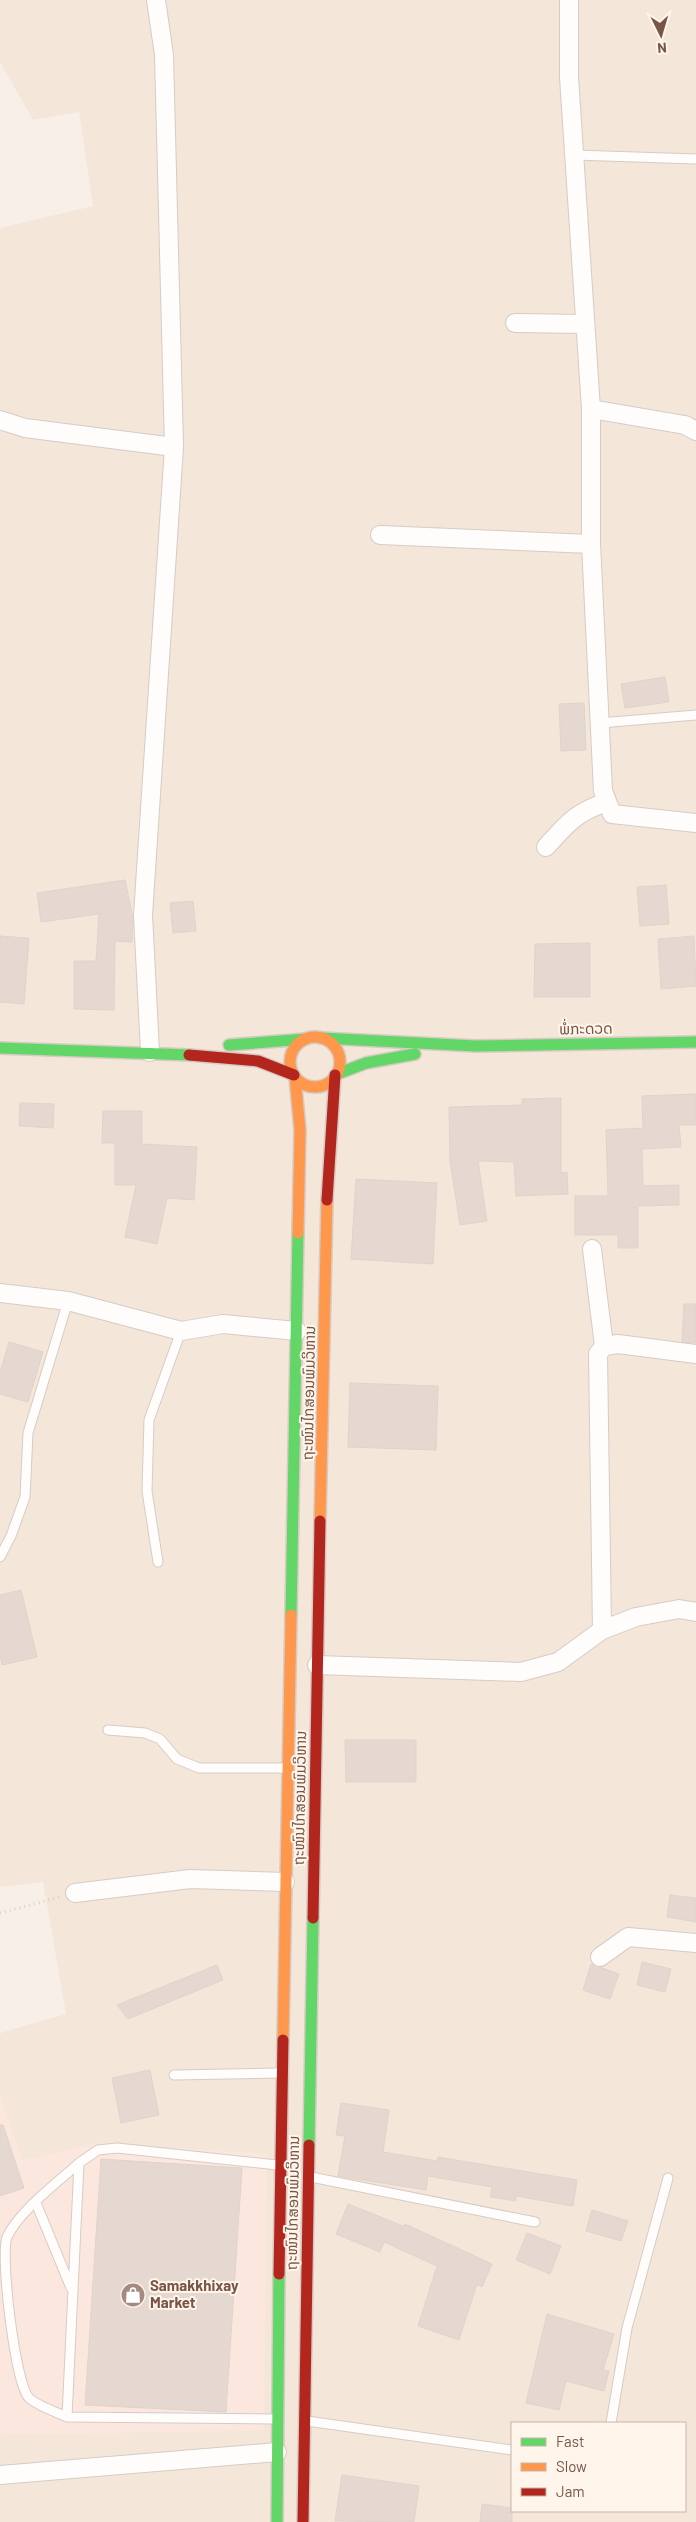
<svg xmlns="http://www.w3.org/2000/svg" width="696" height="2522" viewBox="0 0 696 2522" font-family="Barlow,'Noto Sans Lao',sans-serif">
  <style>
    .residential { fill: #f4e6d8; fill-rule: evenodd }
    .commercial { fill: #fce7de }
    .building { fill: #e4d8d0; stroke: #e1d3ca }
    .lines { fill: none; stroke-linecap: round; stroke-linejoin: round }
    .lane-casing { stroke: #d6ccc5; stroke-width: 11 }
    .street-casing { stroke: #d6ccc5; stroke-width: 20 }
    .fast-casing { stroke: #d7cac4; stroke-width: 14 }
    .slow-casing { stroke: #d7cac4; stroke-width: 14 }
    .jam-casing { stroke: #d7cac4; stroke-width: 14 }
    .path { stroke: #dad0cb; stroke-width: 3; stroke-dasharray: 1 4; stroke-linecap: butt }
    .lane { stroke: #fefdfc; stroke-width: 9 }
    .street { stroke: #fefdfc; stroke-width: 18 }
    .fast { stroke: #63d668; stroke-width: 11 }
    .slow { stroke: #ff974d; stroke-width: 11 }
    .jam { stroke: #b3261e; stroke-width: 11 }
    .labels { text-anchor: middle; stroke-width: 4; stroke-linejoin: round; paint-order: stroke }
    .street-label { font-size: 15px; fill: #785546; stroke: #fff5ea }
    .poi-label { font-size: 15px; font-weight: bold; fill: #785546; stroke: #fff5ea; text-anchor: start }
  </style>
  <rect width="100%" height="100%" fill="#f8f0e8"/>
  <!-- residential -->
  <path class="residential" d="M0 0H696V2522H0V2033L66 2014 43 1882 0 1887V228L93 206 79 112 33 120 0 62ZM512 2423H685V2511H512Z"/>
  <!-- commercial -->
  <path class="commercial" d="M0 2098 23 2160 97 2143 267 2154 264 2430 0 2435Z"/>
  <!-- building -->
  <path class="building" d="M665 677 669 702 625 708 621 684Z
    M584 703 586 750 561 751 559 704Z
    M125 880 133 919 132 942 115 941 114 1010 74 1009V961H96L99 914 41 922 37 893Z
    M666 885 669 924 640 926 637 887Z
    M193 901 196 931 173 933 170 903Z
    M0 936 29 938 24 1004 0 1002Z
    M694 936 696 986 661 989 658 939Z
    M590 943V997H534L535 944Z
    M696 1094V1125H679L681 1147 642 1149 643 1186 679 1185V1205L638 1206V1248H618V1235H575V1196H608L606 1130 643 1128 642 1096Z
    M561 1098V1173L567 1172 568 1194 516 1196 514 1162 478 1161 487 1221 460 1225 450 1161 449 1107 522 1105V1099Z
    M20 1103 54 1104 53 1128 19 1126Z
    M103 1111H142V1144L197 1147 194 1200 167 1198 157 1244 125 1237 136 1185H115V1143H102Z
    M356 1179 437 1183 433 1264 351 1259Z
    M684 1304H696V1343L682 1342Z
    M9 1342 43 1352 28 1402 0 1394V1372Z
    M350 1383 438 1386 436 1450 348 1447Z
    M21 1590 37 1657 2 1665 0 1655V1595Z
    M345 1740H416V1782H346Z
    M670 1895 696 1898V1922L667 1917Z
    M642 1962 671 1969 665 1992 637 1985Z
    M591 1964 619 1974 610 1999 583 1990Z
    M217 1965 223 1980 128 2019 117 2005Z
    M150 2070 159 2115 121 2123 112 2078Z
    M341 2103 389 2110 383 2152 437 2161 438 2157 577 2180 573 2206 516 2196V2201L490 2197 492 2187 428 2176 426 2190 338 2176 345 2136 336 2135Z
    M0 2125H3L24 2188 0 2196Z
    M101 2159 242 2168 226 2412 85 2405Z
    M348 2204 403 2226 405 2224 492 2264 482 2287 477 2284 459 2340 418 2326 437 2266 384 2242 380 2252 336 2234Z
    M592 2210 628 2221 621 2241 586 2231Z
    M527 2233 561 2246 550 2274 516 2260Z
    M547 2314 614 2334 603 2370 609 2371 604 2391 566 2381 559 2410 526 2403Z
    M342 2475 419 2486 414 2522 335 2521Z
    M482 2504 512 2508V2522H480Z"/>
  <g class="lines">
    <defs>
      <path id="lane" d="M575 155 696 159
        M600 723 696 715
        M0 1557 11 1536 25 1497 28 1433 68 1301
        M158 1562 147 1491 149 1420 181 1331
        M108 1730 145 1733 160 1739 177 1759 199 1768H285
        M174 2075 279 2073
        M311 2177 535 2222
        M36 2203 71 2288
        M67 2417C56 2412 38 2406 29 2398 15 2383 0 2256 7 2237 20 2210 57 2183 79 2163
        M276 2419 67 2417 79 2163 98 2150 117 2148 277 2165
        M307 2421 512 2450
        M611 2423 627 2328 668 2178"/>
      <path id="street" d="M569 0V77L591 409V544L603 791 612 814 696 823
        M515 323 585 324
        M591 409 685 425 696 431
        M0 420 25 428 174 447
        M380 535 591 544
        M546 847C567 824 576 812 607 802
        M150 1052 143 915 174 447 164 55 156 0
        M592 1249 604 1346
        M0 1293 68 1301 181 1331 223 1324 297 1331
        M602 1630 598 1354 604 1346 618 1344 696 1354
        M317 1665 521 1672 558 1662 602 1630 636 1617 679 1609 696 1612
        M75 1893 190 1879 285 1882
        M600 1957 628 1937 696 1943
        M0 2475 277 2452"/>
      <path id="fast" d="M321 1038 476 1046 696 1042
        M229 1045 306 1039
        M0 1048 189 1055
        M337 1074 366 1063 415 1054
        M291 1615 298 1233
        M309 2145 313 1918
        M277 2522 279 2274"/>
      <path id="slow" d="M290 1062a25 25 0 1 1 50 0a25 25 0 1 1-50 0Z
        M295 1077 300 1130 298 1233
        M320 1521 327 1200
        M283 2040 291 1615"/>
      <path id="jam" d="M189 1055 258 1061 294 1075
        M327 1200 335 1075
        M313 1918 320 1521
        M279 2274 283 2040
        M303 2522 309 2145"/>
    </defs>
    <!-- lane casing -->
    <use href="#lane" class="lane-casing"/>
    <!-- street casing -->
    <use href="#street" class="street-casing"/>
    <!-- fast casing -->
    <use href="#fast" class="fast-casing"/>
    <!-- slow casing -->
    <use href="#slow" class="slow-casing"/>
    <!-- jam casing -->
    <use href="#jam" class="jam-casing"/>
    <!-- path -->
    <path class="path" d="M0 1913 60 1897"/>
    <!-- lane -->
    <use href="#lane" class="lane"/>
    <!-- street -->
    <use href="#street" class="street"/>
    <!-- fast -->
    <use href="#fast" class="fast"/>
    <!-- slow -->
    <use href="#slow" class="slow"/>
    <!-- jam -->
    <use href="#jam" class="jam"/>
  </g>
  <!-- icons -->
  <defs>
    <symbol id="shop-disc" viewBox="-11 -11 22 22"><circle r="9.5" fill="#a58b7f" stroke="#fff5ea"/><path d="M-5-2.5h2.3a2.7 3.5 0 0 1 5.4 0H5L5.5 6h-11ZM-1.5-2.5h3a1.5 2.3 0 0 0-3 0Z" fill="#fff"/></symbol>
  </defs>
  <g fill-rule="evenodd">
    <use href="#shop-disc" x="119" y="2281" width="28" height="28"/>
  </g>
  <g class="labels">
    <!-- street labels -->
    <g class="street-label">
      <text transform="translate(586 1029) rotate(-1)" y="5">ພໍ່ກະດວດ</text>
      <text transform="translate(309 1393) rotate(-89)" y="5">ຖະໜົນໄກສອນພົມວິຫານ</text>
      <text transform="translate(300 1798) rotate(-89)" y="5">ຖະໜົນໄກສອນພົມວິຫານ</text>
      <text transform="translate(293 2203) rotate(-89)" y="5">ຖະໜົນໄກສອນພົມວິຫານ</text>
    </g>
    <!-- poi labels -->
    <g class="poi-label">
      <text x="150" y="2291">Samakkhixay<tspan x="150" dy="17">Market</tspan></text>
    </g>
  </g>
  <!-- legend -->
  <rect x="511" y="2422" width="175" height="90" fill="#fff5ea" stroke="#c9b5a8"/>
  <rect x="521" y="2438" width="25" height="8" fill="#63d668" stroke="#c9b5a8"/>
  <text x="556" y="2447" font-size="15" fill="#785546">Fast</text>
  <rect x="521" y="2463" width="25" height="8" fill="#ff974d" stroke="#c9b5a8"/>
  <text x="556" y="2472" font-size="15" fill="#785546">Slow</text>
  <rect x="521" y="2488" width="25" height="8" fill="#b3261e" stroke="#c9b5a8"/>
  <text x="556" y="2497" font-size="15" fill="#785546">Jam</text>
  <!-- north arrow -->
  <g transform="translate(661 35) rotate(175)" stroke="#fff5ea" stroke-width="4" paint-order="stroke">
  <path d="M0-4L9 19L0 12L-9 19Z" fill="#785546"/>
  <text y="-8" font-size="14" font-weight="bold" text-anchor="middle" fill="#785546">N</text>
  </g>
</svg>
